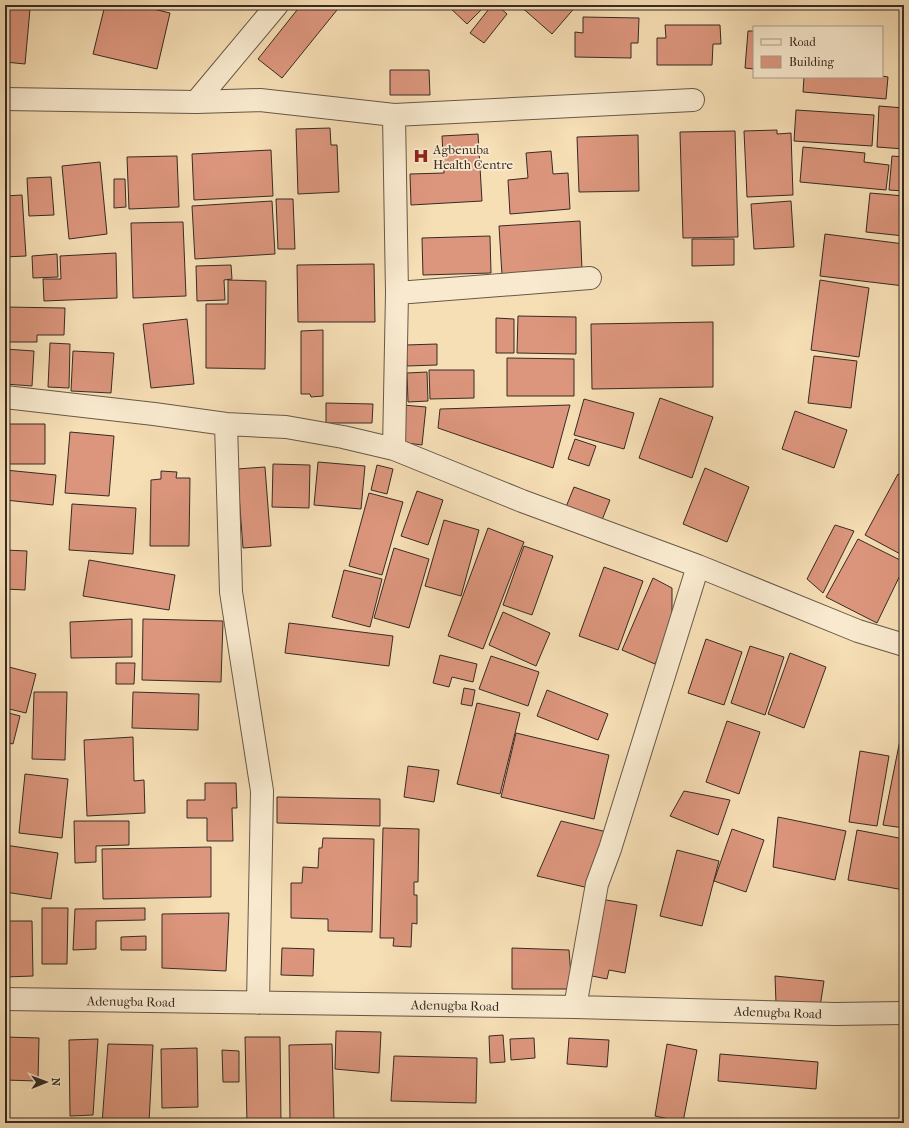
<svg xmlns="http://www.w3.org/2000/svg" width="909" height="1128" viewBox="0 0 909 1128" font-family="'IM FELL French Canon',serif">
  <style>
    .building { fill: #dc967d; stroke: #372b24 }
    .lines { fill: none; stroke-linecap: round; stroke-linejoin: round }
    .street-casing { stroke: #675848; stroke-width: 24 }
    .street { stroke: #f9eacf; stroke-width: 22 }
    .labels { text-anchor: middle; stroke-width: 3.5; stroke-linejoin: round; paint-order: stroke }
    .poi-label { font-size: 13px; fill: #372b24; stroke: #f9eacf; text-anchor: start }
    .street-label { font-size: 13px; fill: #372b24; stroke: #f9eacf }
  </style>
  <rect width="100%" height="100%" fill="#f6deb5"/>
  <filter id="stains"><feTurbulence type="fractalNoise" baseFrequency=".005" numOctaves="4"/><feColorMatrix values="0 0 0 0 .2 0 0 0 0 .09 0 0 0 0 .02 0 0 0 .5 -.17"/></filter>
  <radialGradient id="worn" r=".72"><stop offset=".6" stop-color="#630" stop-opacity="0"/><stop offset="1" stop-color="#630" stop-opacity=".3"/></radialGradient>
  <!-- building -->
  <path class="building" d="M105 5H137L170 13 157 69 93 54Z
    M301 5H341L282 78 258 59Z
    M447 5H486L467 24Z
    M492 5H497L507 14 484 43 470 33Z
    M519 5H577L552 34Z
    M5 6 30 9 25 64 5 62Z
    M583 17 639 18 638 43H631V58L575 57V32L583 33Z
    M665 25H720L721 44H713L712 65H657V38H666Z
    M748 31H754V69L745 68Z
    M390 70H429L430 95H390Z
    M882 76 888 77 886 99 803 92 804 77Z
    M879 106 904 108V149L877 147Z
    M796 110 874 115 872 146 794 141Z
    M330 128 331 145H337L339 192 298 194 296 129Z
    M777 130V134L791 133 793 195 747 197 744 131Z
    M735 131 738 237 683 238 680 132Z
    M478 134 482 201 411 205 410 174 444 173 442 136Z
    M638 135 639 191 579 192 577 137Z
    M803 147 865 153 864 162 889 165 886 190 800 182Z
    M271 150 273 196 194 200 192 154Z
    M551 151 553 174 568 173 570 209 510 214 508 180 528 178 526 153Z
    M177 156 179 207 129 209 127 157Z
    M892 156 904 157V191L889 190Z
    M100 162 107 234 69 239 62 166Z
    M51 177 54 215 29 216 27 178Z
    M114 179H125L126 207 114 208Z
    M870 193 904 196V236L866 232Z
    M22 195 26 256 5 257V196Z
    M276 199H293L295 249H278Z
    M272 201 275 254 195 259 192 206Z
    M791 201 794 247 754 249 751 204Z
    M580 221 582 270 502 275 499 226Z
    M183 222 186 296 133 298 131 223Z
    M825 234 904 244V286L820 276Z
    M490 236 491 273 423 275 422 238Z
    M692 239H734V265L692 266Z
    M116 253 117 298 44 301 43 279H61L60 256Z
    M57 254 58 277 33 278 32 256Z
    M374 264 375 322H298L297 265Z
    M231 265 232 279 224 280 225 300 197 301 196 266Z
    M228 280 266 281 265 369 206 368V304H228Z
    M820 280 869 288 859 357 811 350Z
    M5 307 65 308 64 335H37V342H5Z
    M518 316 576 317V354L517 353Z
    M496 318 514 319V353H496Z
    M187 319 194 384 151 388 143 324Z
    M713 322V387L592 389 591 324Z
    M323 330V396L311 397 310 394H301V331Z
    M50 343 70 344 69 388 48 387Z
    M437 344V365L407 366 406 345Z
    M5 349 34 351 32 386 5 384Z
    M73 351 114 353 111 393 71 391Z
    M814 356 857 361 851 408 808 403Z
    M507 358 574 359V396H507Z
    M429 370H474V398L430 399Z
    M427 372 428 401 408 402 407 373Z
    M660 398 713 417 692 478 639 458Z
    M584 399 634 413 624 449 574 435Z
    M326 403 373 404 372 423H326Z
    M403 405 426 407 422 445 399 442Z
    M570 405 553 468 438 428 440 409Z
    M795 411 847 430 834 468 782 449Z
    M5 424H45V464H5Z
    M70 432 114 436 109 496 65 493Z
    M575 439 596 446 589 466 568 459Z
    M318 462 365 466 361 509 314 505Z
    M273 464 310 465 309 508 272 507Z
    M377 465 393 469 387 494 371 490Z
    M265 467 271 546 243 548 237 469Z
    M705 468 749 487 727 542 683 524Z
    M5 470 56 475 53 505 5 500Z
    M161 471 177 472 176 478H190L189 546H150L151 480 161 479Z
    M898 474 904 477V556L865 535Z
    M574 487 610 500 602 520 566 507Z
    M417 491 443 500 428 545 401 536Z
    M369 493 403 502 382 575 349 566Z
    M72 504 136 508 133 554 69 550Z
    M444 520 479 530 461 596 425 586Z
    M835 525 854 531 823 593 807 579Z
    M488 528 524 542 483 649 448 636Z
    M858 539 904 562V567L877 623 826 597Z
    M524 546 553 556 532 615 503 605Z
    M394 548 429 559 409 628 374 618Z
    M5 550 27 551 25 590 5 589Z
    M89 560 175 575 169 610 83 596Z
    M604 567 643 581 618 650 579 636Z
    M344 570 382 579 370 627 332 617Z
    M653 578 672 588V627L655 664 622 650Z
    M503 612 550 633 536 666 489 645Z
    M132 619V657L71 658 70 622Z
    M143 619 223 621 221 682 142 680Z
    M289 623 393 636 389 666 285 653Z
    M706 639 742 652 724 705 688 693Z
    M750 646 784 657 765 715 731 703Z
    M790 653 826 667 804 728 768 714Z
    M440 655 477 664 473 682 452 677 449 687 433 683Z
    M491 656 539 672 528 706 479 689Z
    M116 663H135L134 684H116Z
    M5 666 36 674 26 713 5 708Z
    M464 688 475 690 472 706 461 704Z
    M547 690 608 714 598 740 537 716Z
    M34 692H67L65 760 32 759Z
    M133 692 199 694 198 730 132 728Z
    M477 703 520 713 500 794 457 784Z
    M5 712 20 716 13 744 5 742Z
    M904 720V828L883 825Z
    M727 721 760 732 739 794 706 782Z
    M516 733 609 755 594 819 501 797Z
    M133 737 134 781 144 780 145 813 87 816 84 740Z
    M860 751 889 756 877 826 849 822Z
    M408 766 439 770 434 802 404 797Z
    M25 774 68 779 62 838 19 833Z
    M205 783H236L237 808H232L233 841H207V818H187V800H205Z
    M684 791 730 800 718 835 670 816Z
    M277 797 380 799V826L277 823Z
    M778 817 846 831 835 880 773 867Z
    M74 821H129V845L96 846V862L75 863Z
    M561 821 607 832 589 888 537 876Z
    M383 828 419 829 418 882H414V895H417V924L412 923 411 947 393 946 394 938H380Z
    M732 829 764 840 746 892 714 881Z
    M857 830 904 839V890L848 880Z
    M323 838 374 839 372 932 328 931V919L291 918V883H302L303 867 318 868 319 848H322Z
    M5 845 58 853 51 899 5 892Z
    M211 847V897L103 899 102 849Z
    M677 850 719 861 702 926 660 916Z
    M600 899 637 905 625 973 609 970 607 979 587 975Z
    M42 908H68L67 964H42Z
    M145 908V920L96 921V949L73 950 75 909Z
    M229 913 226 971 162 968V914Z
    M5 921H32L33 976 5 977Z
    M146 936V950H121V937Z
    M282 948 314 949 313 976 281 975Z
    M512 948 569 950 572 989H512Z
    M775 976 824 981 820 1007 776 1003Z
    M336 1031 381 1032 379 1073 335 1069Z
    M503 1035 505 1062 490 1063 489 1036Z
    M5 1037 39 1038 38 1081 5 1080Z
    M245 1037H280L281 1123H247Z
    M534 1038 535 1058 511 1060 510 1039Z
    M569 1038 609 1040 607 1067 567 1064Z
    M98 1039 93 1115 70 1116 69 1040Z
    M108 1044 153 1045 149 1123H102Z
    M332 1044 334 1121 290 1122 289 1045Z
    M667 1044 697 1050 683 1122 655 1116Z
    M197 1048 198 1107 162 1108 161 1049Z
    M222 1050 239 1051V1082H223Z
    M720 1054 818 1062 816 1089 718 1081Z
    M394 1056 477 1058 476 1103 391 1101Z
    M901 1087H904V1123H894V1121H902Z"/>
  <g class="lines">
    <defs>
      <path id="street" d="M5 99 196 102 260 100 394 115 693 100
        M196 102 277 5
        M397 293 590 278
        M5 397 154 414 226 424 286 427 343 437 394 449 522 501 698 566 858 631 904 645
        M226 424 231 592 262 791 258 1003
        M394 449 397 293 394 115
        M5 999 575 1007 835 1014 904 1013
        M575 1007 597 884 610 849 698 566"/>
    </defs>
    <!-- street casing -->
    <use href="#street" class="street-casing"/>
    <!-- street -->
    <use href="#street" class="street"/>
  </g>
  <!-- icons -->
  <defs>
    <symbol id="hospital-bare" viewBox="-9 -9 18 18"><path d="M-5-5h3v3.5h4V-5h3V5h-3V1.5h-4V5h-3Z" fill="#8f2418" stroke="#f9eacf" stroke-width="2.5" paint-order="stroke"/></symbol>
  </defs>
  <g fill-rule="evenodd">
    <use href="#hospital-bare" x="410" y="145" width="22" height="22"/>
  </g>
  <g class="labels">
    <!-- poi labels -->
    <g class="poi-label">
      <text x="433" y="154">Agbenuba<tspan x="433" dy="15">Health Centre</tspan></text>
    </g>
    <!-- street labels -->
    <g class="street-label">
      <text transform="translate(131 1001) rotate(1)" y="5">Adenugba Road</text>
      <text transform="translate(455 1005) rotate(1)" y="5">Adenugba Road</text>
      <text transform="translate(778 1012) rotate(2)" y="5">Adenugba Road</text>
    </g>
  </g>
  <!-- margin -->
  <rect width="909" height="1128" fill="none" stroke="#f6deb5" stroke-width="20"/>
  <rect x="6" y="6" width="897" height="1116" fill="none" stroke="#372b24" stroke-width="2"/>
  <rect x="10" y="10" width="889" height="1108" fill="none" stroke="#372b24"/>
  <!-- legend -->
  <rect x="753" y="26" width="130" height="52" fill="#f9eacf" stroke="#ab9e8b"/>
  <rect x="761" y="39" width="20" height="6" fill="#f9eacf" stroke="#ab9e8b"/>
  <text x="789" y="46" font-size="12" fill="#372b24">Road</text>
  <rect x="761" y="56" width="20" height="12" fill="#dc967d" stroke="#ab9e8b"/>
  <text x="789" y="66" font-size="12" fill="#372b24">Building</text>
  <!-- north arrow -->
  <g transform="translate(46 1082) rotate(89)" stroke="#f9eacf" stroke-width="3" paint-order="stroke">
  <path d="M0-3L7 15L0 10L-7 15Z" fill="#372b24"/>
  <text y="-6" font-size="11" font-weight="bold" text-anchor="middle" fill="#372b24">N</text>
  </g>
  <rect width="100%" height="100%" filter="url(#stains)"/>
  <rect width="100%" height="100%" fill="url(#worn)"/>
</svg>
